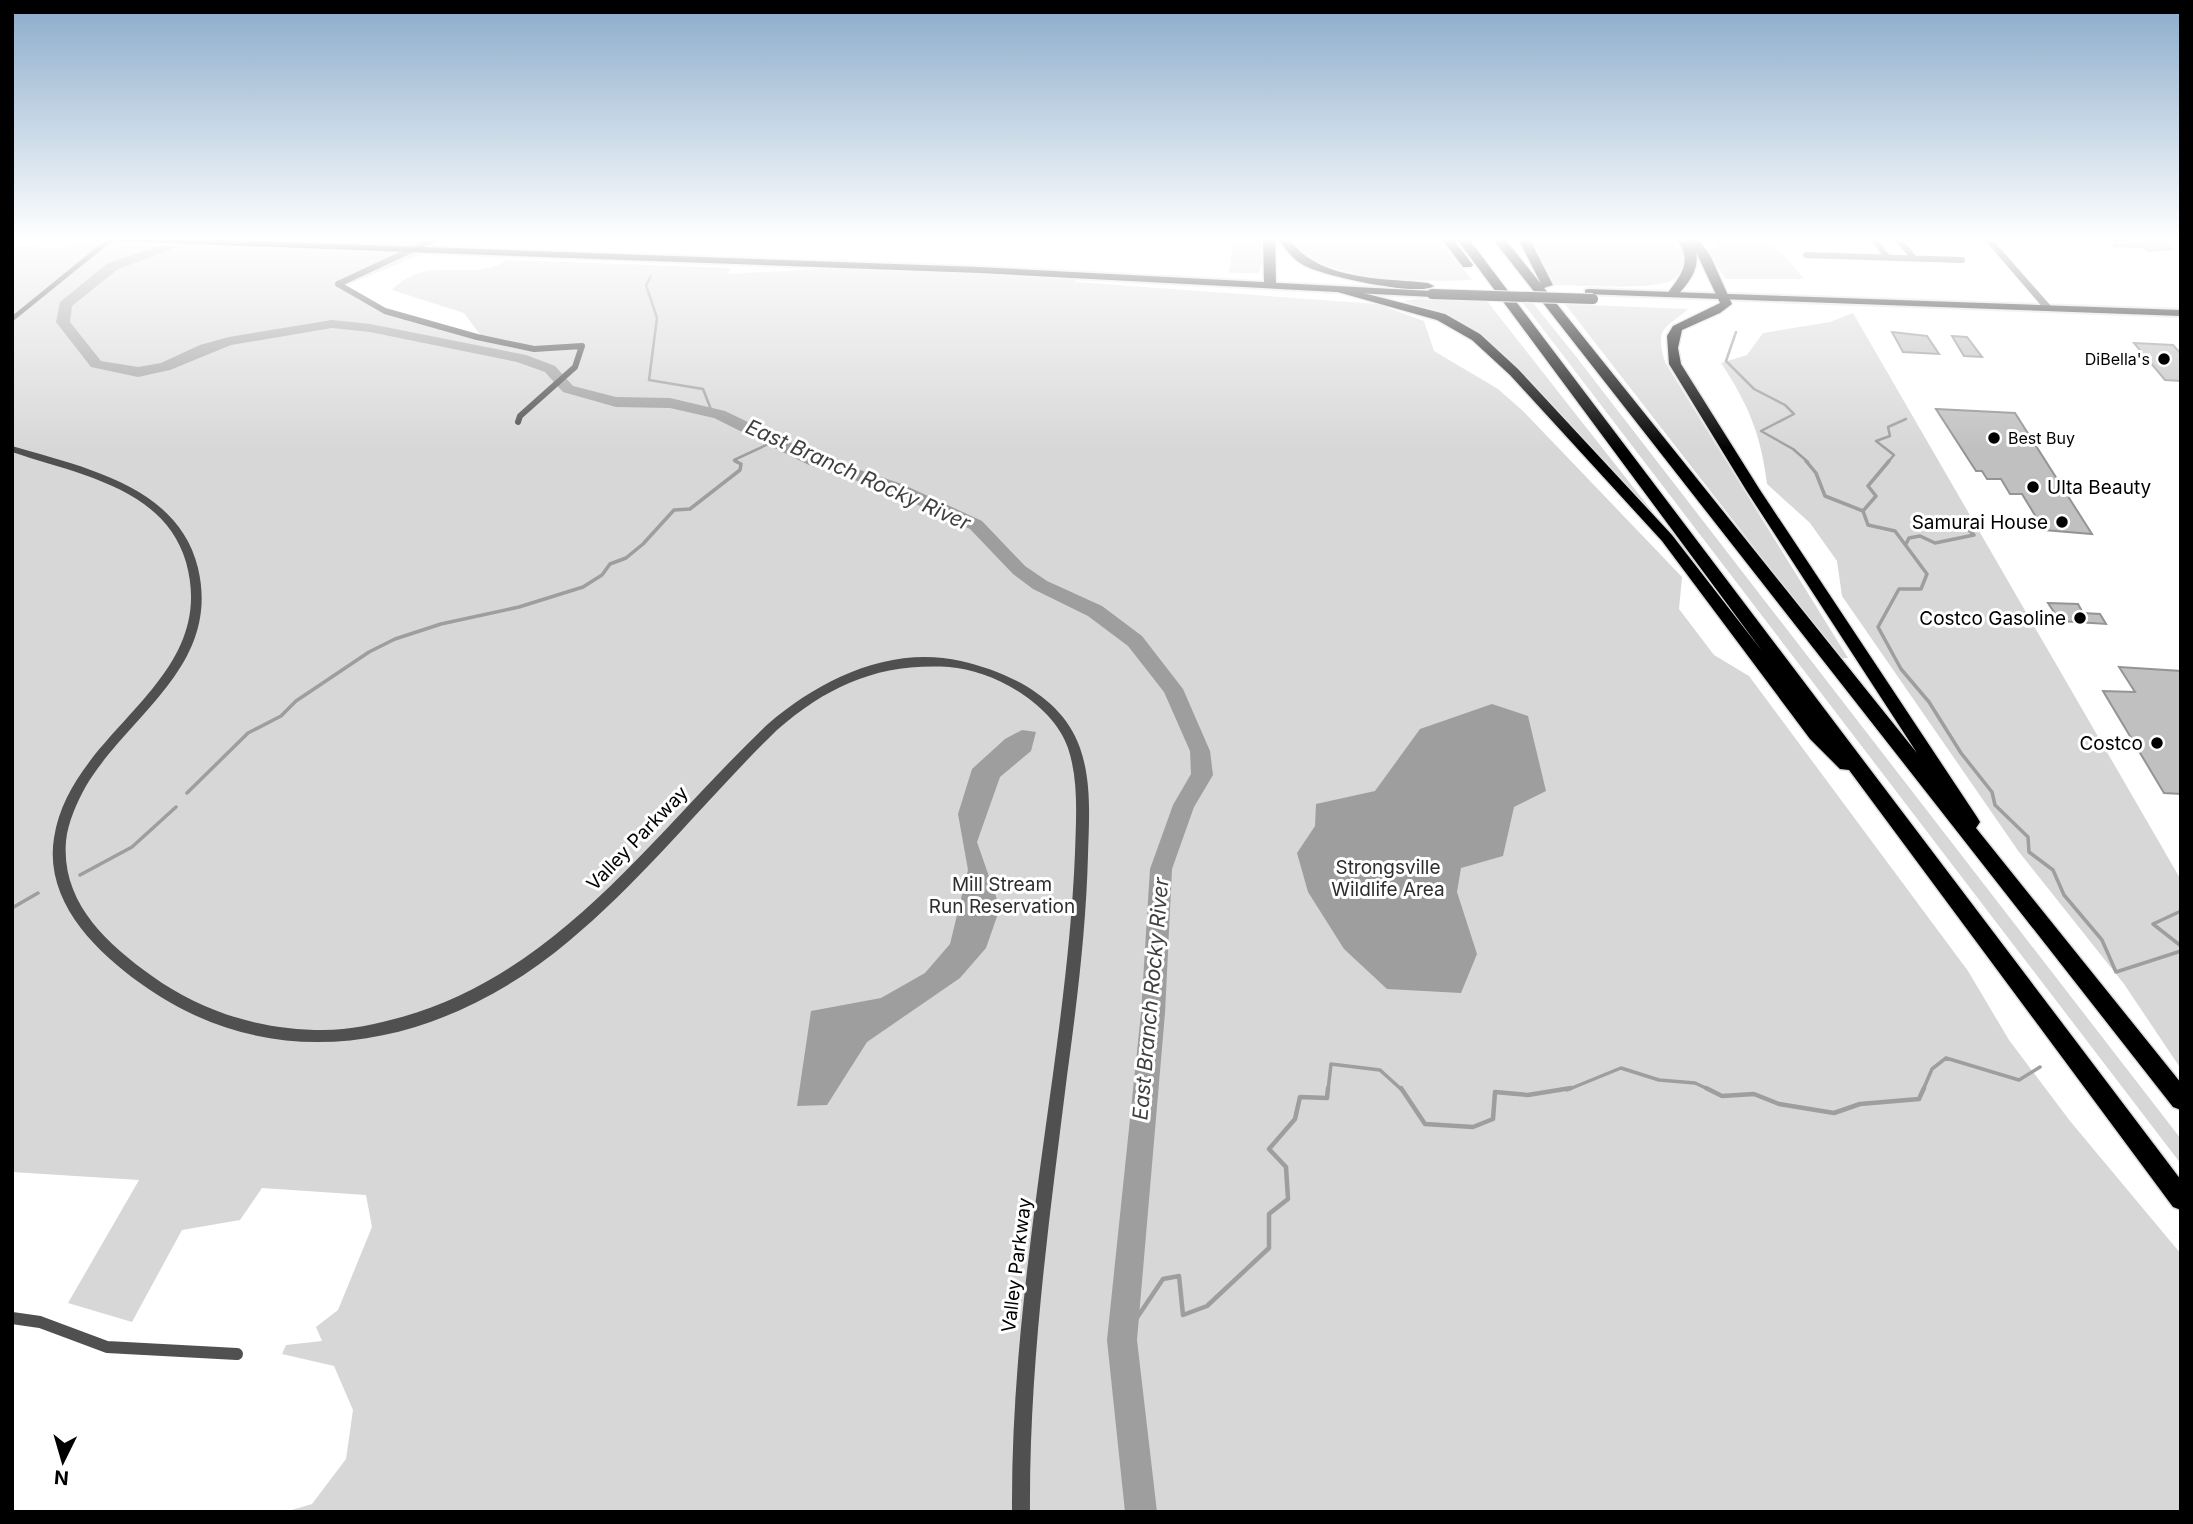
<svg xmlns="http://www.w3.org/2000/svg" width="2193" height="1524" viewBox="0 0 2193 1524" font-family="Inter,sans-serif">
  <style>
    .green { fill: #d7d7d7 }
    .water { fill: #9e9e9e }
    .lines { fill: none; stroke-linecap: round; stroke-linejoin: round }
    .stream-far2 { stroke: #9e9e9e; stroke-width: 2.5 }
    .stream-far1 { stroke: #9e9e9e; stroke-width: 3.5 }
    .stream { stroke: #9e9e9e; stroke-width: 4.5 }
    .river { fill: #9e9e9e; fill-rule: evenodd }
    .building { fill: #c0c0c0; stroke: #949494; stroke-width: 2 }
    .primary-casing { stroke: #dbdbdb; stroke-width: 4 }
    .motorway-casing { stroke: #dbdbdb; stroke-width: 3 }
    .minor-far1 { stroke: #505050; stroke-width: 6 }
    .minor { stroke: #505050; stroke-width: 12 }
    .tertiary { fill: #505050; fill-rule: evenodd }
    .primary { fill: #000; fill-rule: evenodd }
    .motorway { fill: #000; fill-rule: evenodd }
    .primary-bridge-casing { stroke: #dbdbdb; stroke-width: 12; stroke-linecap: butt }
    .primary-bridge { stroke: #000; stroke-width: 10 }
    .poi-dot { fill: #000; stroke: #fff; stroke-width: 2.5 }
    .labels { text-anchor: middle; stroke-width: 6; stroke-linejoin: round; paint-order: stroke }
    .far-poi-label { font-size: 16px; fill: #000; stroke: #fff; text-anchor: end }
    .poi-label { font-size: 19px; fill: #000; stroke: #fff; text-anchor: end }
    .street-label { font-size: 19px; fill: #000; stroke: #fff }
    .park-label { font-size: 19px; fill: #2e2e2e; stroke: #fff }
    .water-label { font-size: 21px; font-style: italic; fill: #3f3f3f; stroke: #fff }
  </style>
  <rect width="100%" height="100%" fill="#fff"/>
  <!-- green -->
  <path class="green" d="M80 238 221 242 204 238H432L402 248 432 250 342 287 369 304 481 336 464 313 392 290C428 252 472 284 507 260L731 268 728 274 857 267 1076 275 1075 282 1377 304 1424 321 1434 351 1498 389 1523 411 1682 577 1679 609 1714 655 1749 676 1968 971 2009 1040 2070 1121 2181 1254V1512H285L312 1504 346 1459 353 1410 334 1366 282 1354 286 1345 322 1341 316 1327 338 1310 372 1227 366 1195 262 1188 240 1220 182 1230 132 1322 68 1303 139 1180 12 1172V245L65 249Z
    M1234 238H1261L1262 263 1259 273H1229Z
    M1291 238H1437L1472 280C1425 282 1315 283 1291 238Z
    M1529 238H1674L1686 255C1685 264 1681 273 1674 279 1658 291 1572 285 1549 285L1529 247Z
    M1714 238C1764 238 1773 240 1804 279H1726L1707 251 1717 246Z
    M1414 299 1487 301 1655 515 1652 516C1580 440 1506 336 1404 301Z
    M1523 303H1533L1574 354 2181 1139V1164Z
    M1565 304 1688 309C1666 329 1654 326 1665 362L1848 658H1840Z
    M1853 313 2181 880V1069L2124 984 2019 852 1842 596 1837 561 1810 523 1767 484C1761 434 1748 404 1721 363L1747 355 1763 333 1830 322Z"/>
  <!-- water -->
  <path class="water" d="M1492 704 1528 716 1546 791 1514 807 1503 856 1461 868 1457 892 1477 954 1461 993 1387 989 1344 949 1308 892 1297 853 1315 826 1316 804 1375 791 1420 729Z
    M1022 730 1036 732 1031 751 1000 777 977 842 1000 908 986 948 960 978 867 1042 827 1105 797 1106 811 1011 881 998 925 973 950 944 968 870 958 814 972 769 1005 739Z"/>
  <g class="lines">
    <!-- stream-far2 -->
    <path class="stream-far2" d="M651 276 646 285 657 318 649 380 703 389 712 412
      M1736 332 1726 361 1754 389 1785 405 1794 414 1761 431 1793 449 1808 462
      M738 462 734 460 777 440
      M1888 462 1894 455 1876 441 1890 436 1888 427 1906 419"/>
    <!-- stream-far1 -->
    <path class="stream-far1" d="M1806 461 1816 473 1825 496 1863 511 1868 525 1895 531 1927 574 1921 589H1899L1878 627 1901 669 1929 702 1961 753 1992 792 1995 805 2028 837 2029 852 2053 870 2064 895 2102 940 2116 972 2181 951
      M1863 511 1876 496 1868 486 1889 461
      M1906 544 1909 538 1920 536 1935 543 1974 535 1965 526V520
      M187 793 248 733 281 716 296 701 369 652 395 639 441 624 519 607 583 587 602 575 610 564 626 558 643 544 674 510 690 509 740 470 741 464 735 461
      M80 875 132 847 176 807
      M12 908 38 893
      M2181 911 2153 924 2181 946
      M1328 1090 1331 1064 1380 1070 1402 1090
      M1567 1090 1621 1068 1659 1080 1695 1083 1710 1090
      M1923 1090 1932 1069 1946 1058 2019 1080 2040 1067"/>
    <!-- stream -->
    <path class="stream" d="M1401 1088 1425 1124 1473 1127 1493 1119 1495 1092 1528 1095 1571 1088
      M1706 1088 1722 1096 1754 1094 1779 1104 1834 1113 1860 1104 1919 1099 1924 1088
      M1122 1340 1163 1279 1179 1276 1183 1315 1207 1306 1269 1248V1214L1288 1199 1286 1167 1269 1149 1295 1119 1300 1097 1327 1098 1328 1088"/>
    <!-- river -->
    <path class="river" d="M183 238H202L118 269 72 306 70 322 101 361 138 367 161 363 200 345 229 337 332 320 370 324 526 355 555 366 573 386 616 397 670 398 725 411 821 457 902 484 982 521 1025 566 1047 581 1102 606 1142 636 1183 689 1210 751 1213 775 1194 807 1172 869 1165 1013 1137 1340 1157 1512H1125L1107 1340 1141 1013 1150 869 1173 805 1191 774 1190 751 1164 692 1128 646 1088 616 1033 589 1013 574 970 529 890 492 809 465 714 418 670 408 616 407 563 392 545 372 517 362 370 332 332 328 231 345 170 370 138 377 91 367 56 322 60 302 108 263Z"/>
  </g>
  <!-- building -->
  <path class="building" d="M2114 238H2160L2172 249 2148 251 2144 247 2114 246Z
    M1892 332 1927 336 1939 354 1903 352Z
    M1952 336 1967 337 1982 357 1964 356Z
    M2134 343 2173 345 2181 354V381L2165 380Z
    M1936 409 2015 413 2092 534 2044 530 2022 494H2010L2001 479H1987L1982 471H1976Z
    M2048 603 2078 604 2083 613 2100 614 2106 624 2060 621Z
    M2119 667 2181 671V794L2164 793 2103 691 2135 692Z"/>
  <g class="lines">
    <defs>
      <path id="primary" d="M104 238H174L980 267 1432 291 1437 294 1432 297 980 273 108 241Z
        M1588 289 2181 310V316L1585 294V290Z"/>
      <path id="motorway" d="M1263 238H1275L1276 283 1270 286 1264 283Z
        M1278 238H1289C1316 281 1383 278 1428 283L1434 286C1419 297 1324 276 1305 266 1292 259 1286 250 1278 238Z
        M1441 238H1452L1473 265 1471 267H1463Z
        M1456 238H1468L2181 1180V1210L2173 1207 1849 770 1840 769 1810 739 1662 541 1510 375 1472 340 1437 320 1334 291 1340 287 1445 314 1480 334 1518 369 1672 535 1762 651Z
        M1492 238H1504L1541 284 1518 238H1529L1553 285 1544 288 1917 753 1746 490 1669 364 1667 336 1673 326 1720 303 1696 252C1700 270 1688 283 1677 296L1667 294C1681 275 1693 262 1677 240L1697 238 1710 255 1732 304 1720 313 1682 330 1678 348 1681 364 1760 490 1977 817 1980 822 1976 828 2181 1083V1110L2173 1107Z"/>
    </defs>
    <!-- primary casing -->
    <use href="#primary" class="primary-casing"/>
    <!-- motorway casing -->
    <use href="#motorway" class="motorway-casing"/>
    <!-- minor-far1 -->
    <path class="minor-far1" d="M1873 238 1887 257
      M1897 238 1914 258
      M1806 255 1962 260
      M338 284 385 311 477 337 534 349 582 346 575 367 520 416 518 422
      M338 284 437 238"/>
    <!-- minor -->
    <path class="minor" d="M12 1318 40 1322 107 1347 237 1354"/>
    <!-- tertiary -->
    <path class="tertiary" d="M108 238H116L12 322V316Z
      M1983 238H1991L2051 306V310H2045Z
      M12 446C82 467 178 485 198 568 221 666 130 713 86 786 77 802 68 822 66 841 61 902 106 943 152 976 202 1012 261 1030 323 1030 350 1030 376 1024 402 1017 561 972 654 832 768 724 820 679 891 645 961 661 1009 672 1063 698 1080 748 1092 782 1089 820 1088 855 1086 930 1077 1002 1067 1076 1049 1221 1029 1365 1030 1512H1012C1011 1364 1033 1220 1053 1074 1063 1000 1072 927 1075 853 1076 818 1079 781 1068 748 1053 704 993 670 949 667 879 663 829 685 777 730 706 799 645 878 569 941 444 1046 279 1084 140 983 94 950 44 900 54 838 71 728 220 684 186 562 164 487 76 474 12 452Z"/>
    <!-- primary -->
    <use href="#primary" class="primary"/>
    <!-- motorway -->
    <use href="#motorway" class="motorway"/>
    <defs>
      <path id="primary-bridge" d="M1432 294 1593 299"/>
    </defs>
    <!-- primary-bridge casing -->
    <use href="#primary-bridge" class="primary-bridge-casing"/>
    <!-- primary-bridge -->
    <use href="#primary-bridge" class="primary-bridge"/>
  </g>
  <!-- sky -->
  <linearGradient id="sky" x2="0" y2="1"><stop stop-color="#8aabca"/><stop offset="0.53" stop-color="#fff"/><stop offset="1" stop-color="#fff" stop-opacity="0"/></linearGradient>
  <rect width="2193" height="451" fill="url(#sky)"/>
  <!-- markers -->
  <g class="poi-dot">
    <circle cx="2164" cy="359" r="7"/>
    <circle cx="1994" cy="438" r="7"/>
    <circle cx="2033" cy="487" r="7"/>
    <circle cx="2062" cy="522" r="7"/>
    <circle cx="2080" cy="618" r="7"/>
    <circle cx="2157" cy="743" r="7"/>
  </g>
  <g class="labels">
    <!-- far-poi labels -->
    <g class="far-poi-label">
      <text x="2150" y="365">DiBella's</text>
      <text x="2008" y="444" text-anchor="start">Best Buy</text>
    </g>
    <!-- poi labels -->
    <g class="poi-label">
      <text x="2047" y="494" text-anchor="start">Ulta Beauty</text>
      <text x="2048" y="529">Samurai House</text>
      <text x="2066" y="625">Costco Gasoline</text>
      <text x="2143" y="750">Costco</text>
    </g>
    <!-- street labels -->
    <g class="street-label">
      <text transform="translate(637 838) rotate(-46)" y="7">Valley Parkway</text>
      <text transform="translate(1016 1265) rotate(-83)" y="7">Valley Parkway</text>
    </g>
    <!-- park labels -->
    <g class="park-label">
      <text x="1388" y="874">Strongsville<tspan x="1388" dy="22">Wildlife Area</tspan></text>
      <text x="1002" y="891">Mill Stream<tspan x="1002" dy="22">Run Reservation</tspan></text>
    </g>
    <!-- water labels -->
    <g class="water-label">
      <text transform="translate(858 475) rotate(24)" y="7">East Branch Rocky River</text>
      <text transform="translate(1151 999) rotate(-85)" y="7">East Branch Rocky River</text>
    </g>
  </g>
  <!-- border -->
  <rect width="2193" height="1524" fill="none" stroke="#000000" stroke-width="28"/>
  <!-- north arrow -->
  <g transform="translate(63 1461) rotate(185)" stroke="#ffffff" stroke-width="5" paint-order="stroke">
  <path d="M0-5L12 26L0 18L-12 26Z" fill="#000000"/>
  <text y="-10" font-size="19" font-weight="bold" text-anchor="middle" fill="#000000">N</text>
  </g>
</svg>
